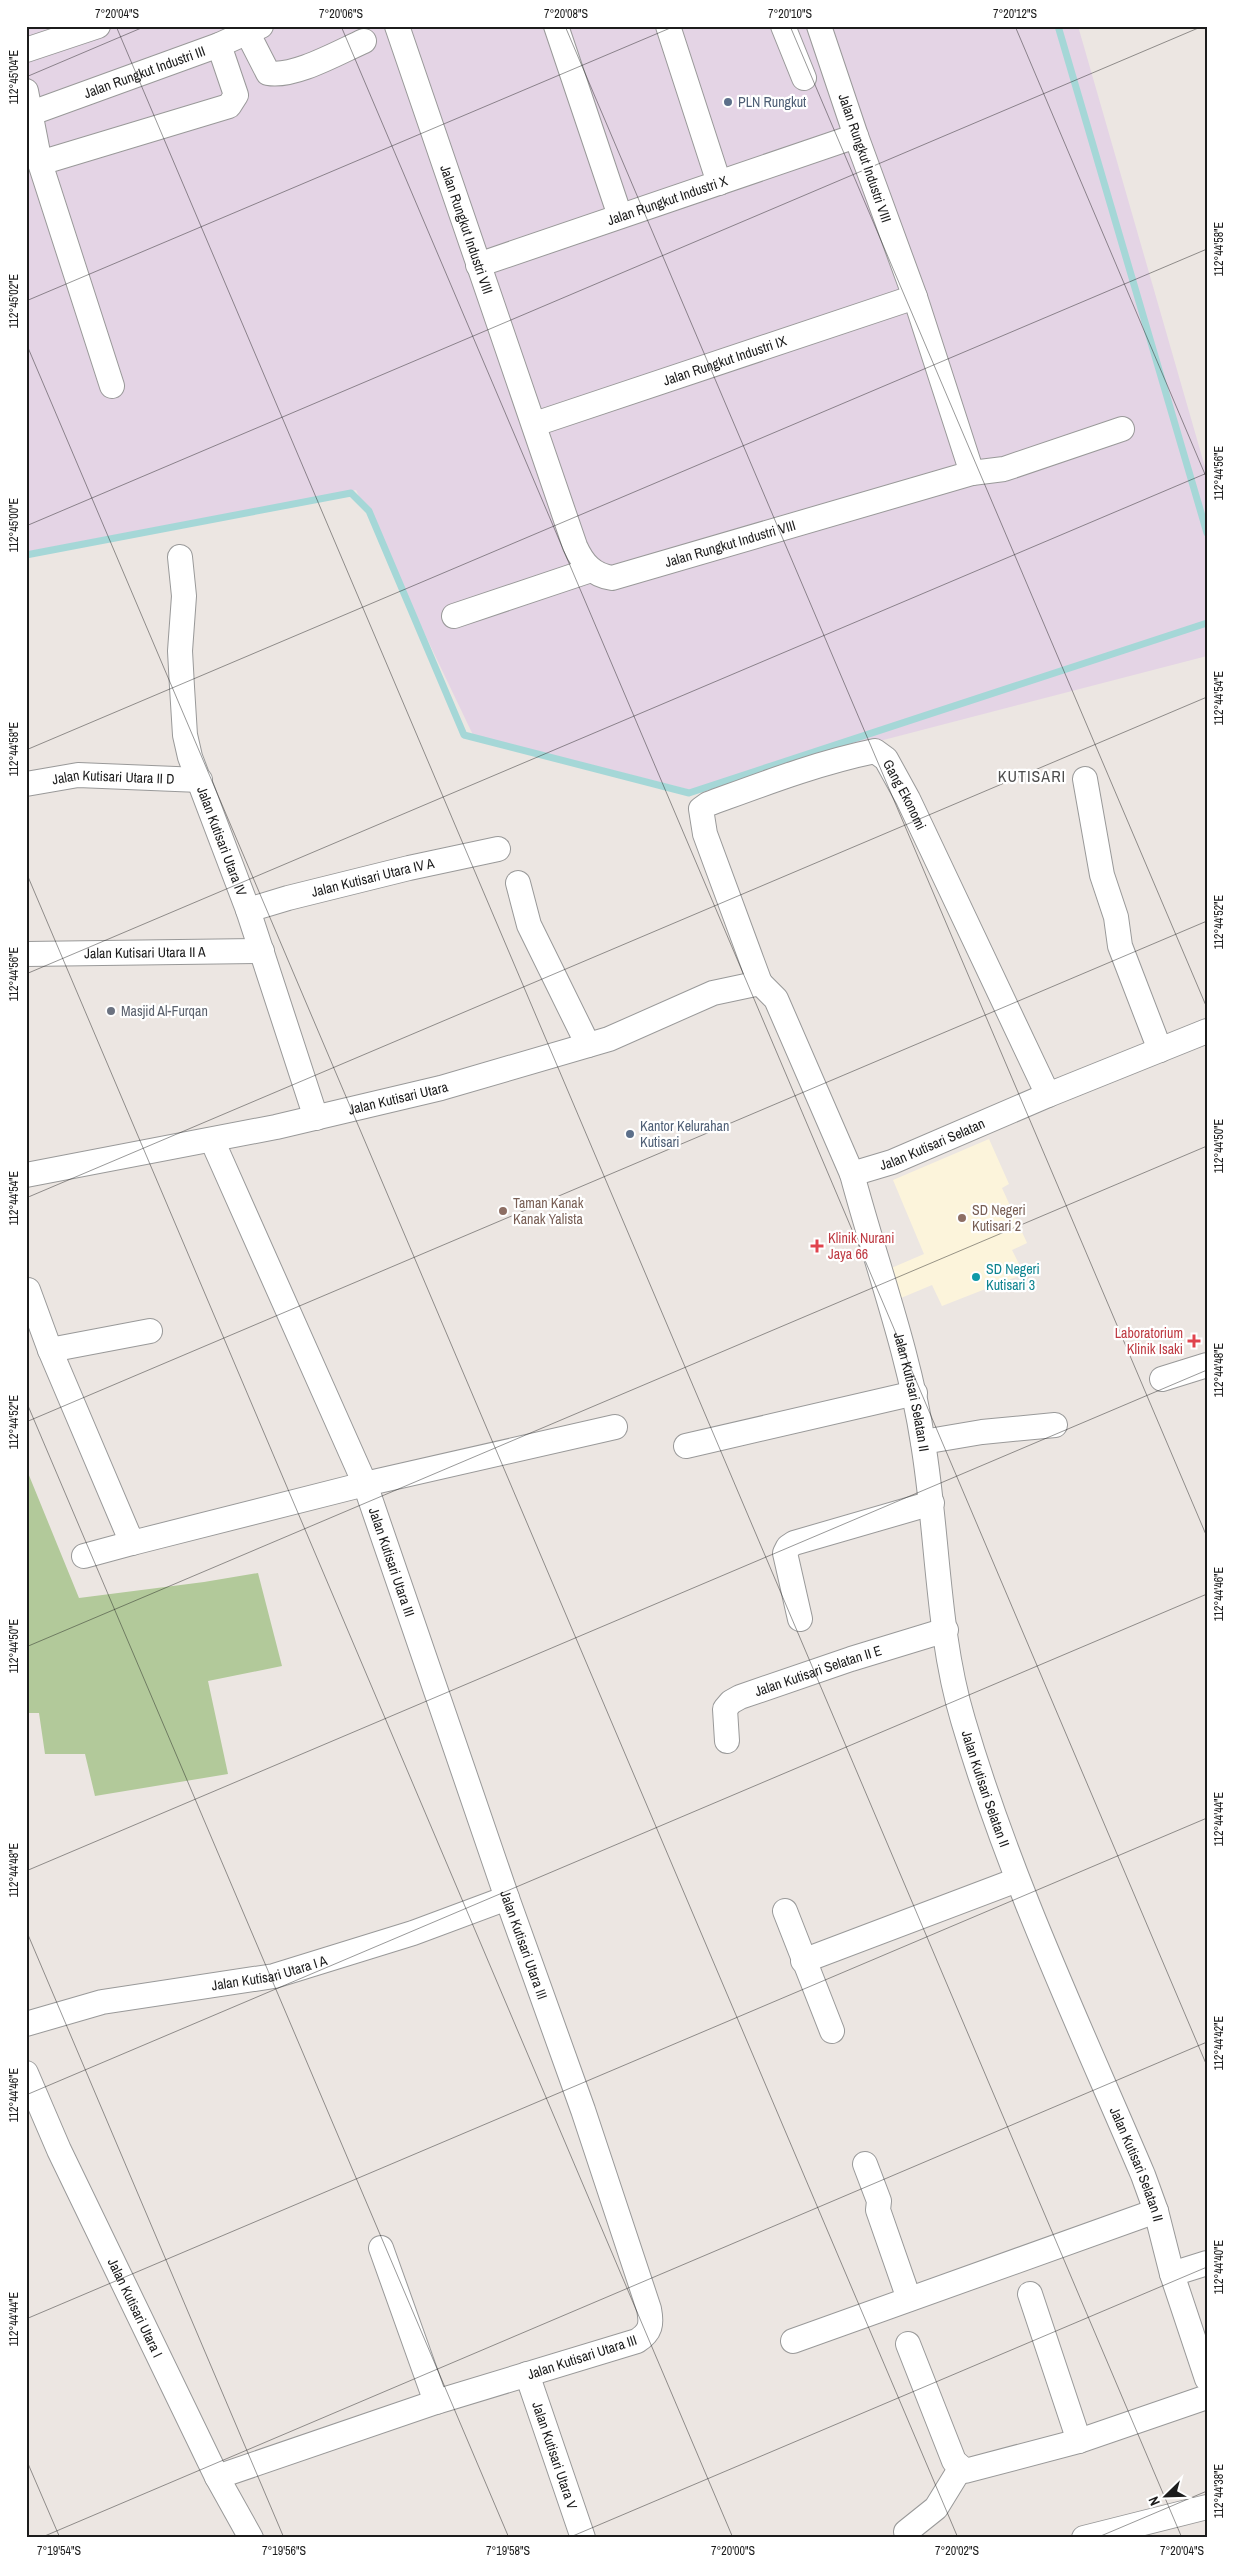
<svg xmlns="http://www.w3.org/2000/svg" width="1233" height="2564" viewBox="0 0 1233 2564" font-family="'Archivo Narrow',sans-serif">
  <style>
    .industrial { fill: #e4d4e5 }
    .education { fill: #fcf4db }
    .forest { fill: #b2c99a }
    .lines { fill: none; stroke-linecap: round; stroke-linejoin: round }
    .stream { stroke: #a5d7d7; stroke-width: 7 }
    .minor-casing { stroke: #999; stroke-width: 26 }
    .minor { stroke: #fff; stroke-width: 24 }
    .ticks { fill: none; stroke: #1c1c1c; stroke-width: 1; stroke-opacity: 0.45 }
    .service-dot { fill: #5c6f8a; stroke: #fff; stroke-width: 2 }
    .worship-dot { fill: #6b7280; stroke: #fff; stroke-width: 2 }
    .education-dot { fill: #8d6e63; stroke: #fff; stroke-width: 2 }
    .health-dot { fill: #e0444e; stroke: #fff; stroke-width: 2 }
    .culture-dot { fill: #0f9aa8; stroke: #fff; stroke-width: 2 }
    .labels { text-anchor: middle; stroke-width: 4.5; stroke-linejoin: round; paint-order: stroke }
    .street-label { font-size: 14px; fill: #1c1c1c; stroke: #fff }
    .service-label { font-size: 14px; fill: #4e5e75; stroke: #fff; text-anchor: start }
    .worship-label { font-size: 14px; fill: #5b616d; stroke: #fff; text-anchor: start }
    .education-label { font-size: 14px; fill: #785e54; stroke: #fff; text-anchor: start }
    .health-label { font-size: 14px; fill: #be3a42; stroke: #fff; text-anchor: start }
    .culture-label { font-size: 14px; fill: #0d838f; stroke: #fff; text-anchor: start }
    .quarter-label { font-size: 16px; letter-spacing: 1px; fill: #4f4f4f; stroke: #fff }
    .neatline { fill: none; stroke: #1c1c1c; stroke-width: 2 }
    .ticks-label { font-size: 12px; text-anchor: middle; fill: #1c1c1c }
  </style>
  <rect width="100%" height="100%" fill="#ece6e2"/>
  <!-- industrial -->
  <path class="industrial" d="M26 26H1078L1207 474V656L691 790 473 735 356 490 26 552Z"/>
  <!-- education -->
  <path class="education" d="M989 1139 1009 1184 1002 1188 1027 1243 1012 1250 1024 1274 942 1306 932 1285 901 1298 889 1269 924 1254 893 1180Z"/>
  <!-- forest -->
  <path class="forest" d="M26 1468 79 1598 204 1582 258 1573 282 1666 208 1681 228 1774 95 1796 85 1754H45L39 1713H26Z"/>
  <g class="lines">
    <!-- stream -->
    <path class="stream" d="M1058 26 1207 533
      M26 555 351 493 369 511 464 735 689 793 1207 623"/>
    <defs>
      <g id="minor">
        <path id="s1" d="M397 26 575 546C583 564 593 575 612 578L972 473 915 297 856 136 819 26"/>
        <path d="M556 26 620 216"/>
        <path d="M668 26 719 183"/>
        <path d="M783 26 804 78"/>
        <path d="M247 32 268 73C294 78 339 52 364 41"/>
        <path d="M26 50 98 26"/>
        <path d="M26 91 40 163 112 386"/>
        <path id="s2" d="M26 115 219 45 261 26"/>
        <path d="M40 163 229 106 236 95 219 45"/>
        <path id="s3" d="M478 265 856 136"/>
        <path id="s4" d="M535 424 915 297"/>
        <path d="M972 473 1004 469 1122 429"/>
        <path id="s5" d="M180 557 184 596 180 651 182 687 185 735 190 757 248 910 316 1118"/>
        <path d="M454 616 591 570"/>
        <path d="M1085 779 1102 875 1116 917 1120 946 1160 1050"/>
        <path id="s6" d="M26 784 78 775 200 780"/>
        <path d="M518 883 529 925 588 1045"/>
        <path id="s7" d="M248 910 288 898 409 868 498 849"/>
        <path id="s8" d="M26 954 262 951"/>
        <path id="s9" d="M760 983 705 834 701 809 708 804C763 784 817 763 875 751L886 759 908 799 1048 1095"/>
        <path id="s10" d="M760 983 776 999 852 1174 892 1162 1048 1095 1207 1031"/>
        <path id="s11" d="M212 1140 365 1484 507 1898 583 2110 649 2309C652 2324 651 2332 637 2341L436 2402 217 2477"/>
        <path id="s12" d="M852 1174C876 1264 909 1351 923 1443 938 1533 937 1634 963 1720 1009 1877 1079 2025 1143 2175L1156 2211 1172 2274 1207 2379"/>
        <path id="s13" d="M26 1175 276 1127 441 1088 609 1039 713 993 760 983"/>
        <path d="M28 1290 50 1350 132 1543 365 1484 615 1427"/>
        <path d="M50 1350 150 1331"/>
        <path d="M1162 1379 1207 1365"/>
        <path d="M923 1442 982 1432 1055 1425"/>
        <path d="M686 1446 915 1393"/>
        <path d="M84 1556 132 1543"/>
        <path d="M800 1619 785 1553 788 1547 794 1543 932 1503"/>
        <path id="s14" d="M727 1741 725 1709 731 1702 740 1697 851 1659 946 1630"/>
        <path d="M785 1911 832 2031"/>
        <path d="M803 1961 1017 1880"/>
        <path id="s15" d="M26 2024 102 2002 274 1976 413 1933 507 1898"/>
        <path id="s16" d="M26 2073 59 2150 217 2477 251 2538"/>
        <path d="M865 2164 879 2201 878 2210 909 2299"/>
        <path d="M381 2248 436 2402"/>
        <path d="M1172 2274 1207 2263"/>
        <path d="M1030 2294 1079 2441"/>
        <path d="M793 2341 1156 2211"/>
        <path d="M908 2344 954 2461 965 2471 1079 2441 1207 2397"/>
        <path id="s17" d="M527 2374 583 2538"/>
        <path d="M906 2532 936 2508 960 2469"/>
        <path d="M1084 2538 1207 2507"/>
      </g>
    </defs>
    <!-- minor casing -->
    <use href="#minor" class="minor-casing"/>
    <!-- minor -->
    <use href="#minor" class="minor"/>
  </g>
  <!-- ticks -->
  <path class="ticks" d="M116 26 1182 2538M341 26 1207 2066M565 26 1207 1537M790 26 1207 1008M1015 26 1207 479M26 77 146 26M26 301 675 26M26 343 958 2538M26 526 1203 26M26 750 1207 249M26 872 733 2538M26 974 1207 473M26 1198 1207 697M26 1401 509 2538M26 1422 1207 921M26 1647 1207 1146M26 1871 1207 1370M26 1930 284 2538M26 2095 1207 1594M26 2319 1207 1818M26 2459 60 2538M40 2538 1207 2042M568 2538 1207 2267M1096 2538 1207 2491"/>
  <!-- markers -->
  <g class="service-dot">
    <circle cx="728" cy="102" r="5"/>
    <circle cx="630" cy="1134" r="5"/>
  </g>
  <circle class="worship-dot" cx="111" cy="1011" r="5"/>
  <g class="education-dot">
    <circle cx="503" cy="1211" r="5"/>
    <circle cx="962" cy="1218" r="5"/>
  </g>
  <g class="health-dot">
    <path d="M814.5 1238.5h5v5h5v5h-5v5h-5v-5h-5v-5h5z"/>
    <path d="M1191.5 1333.5h5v5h5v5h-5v5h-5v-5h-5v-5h5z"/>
  </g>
  <circle class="culture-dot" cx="976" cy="1277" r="5"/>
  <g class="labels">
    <!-- street labels -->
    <g class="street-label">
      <text dy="5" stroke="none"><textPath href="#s2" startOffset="126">Jalan Rungkut Industri III</textPath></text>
      <text transform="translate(865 158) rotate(71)" y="5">Jalan Rungkut Industri VIII</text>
      <text dy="5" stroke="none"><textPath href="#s3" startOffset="200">Jalan Rungkut Industri X</textPath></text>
      <text dy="5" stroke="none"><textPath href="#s1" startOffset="215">Jalan Rungkut Industri VIII</textPath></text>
      <text dy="5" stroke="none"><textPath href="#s4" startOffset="200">Jalan Rungkut Industri IX</textPath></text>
      <text dy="5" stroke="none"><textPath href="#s1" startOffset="724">Jalan Rungkut Industri VIII</textPath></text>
      <text dy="5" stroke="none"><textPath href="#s6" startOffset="88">Jalan Kutisari Utara II D</textPath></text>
      <text dy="5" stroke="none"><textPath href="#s9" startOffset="422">Gang Ekonomi</textPath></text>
      <text dy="5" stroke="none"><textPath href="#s5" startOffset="291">Jalan Kutisari Utara IV</textPath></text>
      <text dy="5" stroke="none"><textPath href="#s7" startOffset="129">Jalan Kutisari Utara IV A</textPath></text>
      <text dy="5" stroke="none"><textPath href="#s8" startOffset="119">Jalan Kutisari Utara II A</textPath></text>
      <text dy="5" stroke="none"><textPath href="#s13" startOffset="380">Jalan Kutisari Utara</textPath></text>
      <text dy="5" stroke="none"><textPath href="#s10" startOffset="299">Jalan Kutisari Selatan</textPath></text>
      <text dy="5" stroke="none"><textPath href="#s12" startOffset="226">Jalan Kutisari Selatan II</textPath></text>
      <text dy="5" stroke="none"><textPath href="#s11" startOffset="459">Jalan Kutisari Utara III</textPath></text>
      <text dy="5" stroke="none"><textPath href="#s14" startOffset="134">Jalan Kutisari Selatan II E</textPath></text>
      <text dy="5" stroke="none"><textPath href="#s12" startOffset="631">Jalan Kutisari Selatan II</textPath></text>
      <text dy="5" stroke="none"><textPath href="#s11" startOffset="864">Jalan Kutisari Utara III</textPath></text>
      <text dy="5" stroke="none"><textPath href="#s15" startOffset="249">Jalan Kutisari Utara I A</textPath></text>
      <text dy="5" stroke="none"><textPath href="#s12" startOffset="1036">Jalan Kutisari Selatan II</textPath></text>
      <text dy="5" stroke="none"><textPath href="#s16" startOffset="259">Jalan Kutisari Utara I</textPath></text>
      <text transform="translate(582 2357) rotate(-18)" y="5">Jalan Kutisari Utara III</text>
      <text dy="5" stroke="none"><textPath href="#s17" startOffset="86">Jalan Kutisari Utara V</textPath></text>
    </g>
    <!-- service labels -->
    <g class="service-label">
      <text x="738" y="107">PLN Rungkut</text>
      <text x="640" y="1131">Kantor Kelurahan<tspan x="640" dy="16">Kutisari</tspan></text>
    </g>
    <!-- worship labels -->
    <g class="worship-label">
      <text x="121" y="1016">Masjid Al-Furqan</text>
    </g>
    <!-- education labels -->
    <g class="education-label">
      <text x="513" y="1208">Taman Kanak<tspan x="513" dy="16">Kanak Yalista</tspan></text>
      <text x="972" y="1215">SD Negeri<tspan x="972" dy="16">Kutisari 2</tspan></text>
    </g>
    <!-- health labels -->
    <g class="health-label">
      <text x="828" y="1243">Klinik Nurani<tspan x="828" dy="16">Jaya 66</tspan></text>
      <text x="1183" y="1338" text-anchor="end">Laboratorium<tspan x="1183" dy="16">Klinik Isaki</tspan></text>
    </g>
    <!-- culture labels -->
    <g class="culture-label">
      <text x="986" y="1274">SD Negeri<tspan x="986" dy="16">Kutisari 3</tspan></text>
    </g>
    <!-- quarter labels -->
    <g class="quarter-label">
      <text x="1032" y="782">KUTISARI</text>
    </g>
  </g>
  <!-- border -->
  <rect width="1233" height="2564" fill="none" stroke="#ffffff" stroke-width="55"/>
  <!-- north arrow -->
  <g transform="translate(1166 2496) rotate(247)" stroke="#ffffff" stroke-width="4" paint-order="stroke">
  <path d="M0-4L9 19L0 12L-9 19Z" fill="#1c1c1c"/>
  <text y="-8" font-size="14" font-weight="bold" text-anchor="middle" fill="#1c1c1c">N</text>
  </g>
  <rect x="28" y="28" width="1178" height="2508" class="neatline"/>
  <g class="ticks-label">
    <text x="117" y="18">7°20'04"S</text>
    <text x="341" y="18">7°20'06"S</text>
    <text x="566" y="18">7°20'08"S</text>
    <text x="790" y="18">7°20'10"S</text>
    <text x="1015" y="18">7°20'12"S</text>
    <text transform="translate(14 77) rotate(-90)" y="4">112°45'04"E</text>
    <text transform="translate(1219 249) rotate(-90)" y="4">112°44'58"E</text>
    <text transform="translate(14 301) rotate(-90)" y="4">112°45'02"E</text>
    <text transform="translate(1219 473) rotate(-90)" y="4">112°44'56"E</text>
    <text transform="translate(14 525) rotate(-90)" y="4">112°45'00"E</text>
    <text transform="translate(1219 698) rotate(-90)" y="4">112°44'54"E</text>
    <text transform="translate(14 749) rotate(-90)" y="4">112°44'58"E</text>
    <text transform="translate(1219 922) rotate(-90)" y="4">112°44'52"E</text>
    <text transform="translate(14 974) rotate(-90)" y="4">112°44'56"E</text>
    <text transform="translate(1219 1146) rotate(-90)" y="4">112°44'50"E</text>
    <text transform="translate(14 1198) rotate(-90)" y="4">112°44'54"E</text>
    <text transform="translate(1219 1370) rotate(-90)" y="4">112°44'48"E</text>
    <text transform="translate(14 1422) rotate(-90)" y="4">112°44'52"E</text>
    <text transform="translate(1219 1594) rotate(-90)" y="4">112°44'46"E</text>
    <text transform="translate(14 1646) rotate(-90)" y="4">112°44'50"E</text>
    <text transform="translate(1219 1819) rotate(-90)" y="4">112°44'44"E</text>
    <text transform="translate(14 1870) rotate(-90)" y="4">112°44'48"E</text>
    <text transform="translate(1219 2043) rotate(-90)" y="4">112°44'42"E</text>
    <text transform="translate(14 2095) rotate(-90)" y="4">112°44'46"E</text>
    <text transform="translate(1219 2267) rotate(-90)" y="4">112°44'40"E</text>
    <text transform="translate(14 2319) rotate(-90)" y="4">112°44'44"E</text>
    <text transform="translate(1219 2491) rotate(-90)" y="4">112°44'38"E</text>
    <text x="59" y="2555">7°19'54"S</text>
    <text x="284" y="2555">7°19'56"S</text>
    <text x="508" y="2555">7°19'58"S</text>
    <text x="733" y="2555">7°20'00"S</text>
    <text x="957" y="2555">7°20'02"S</text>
    <text x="1182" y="2555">7°20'04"S</text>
  </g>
</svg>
